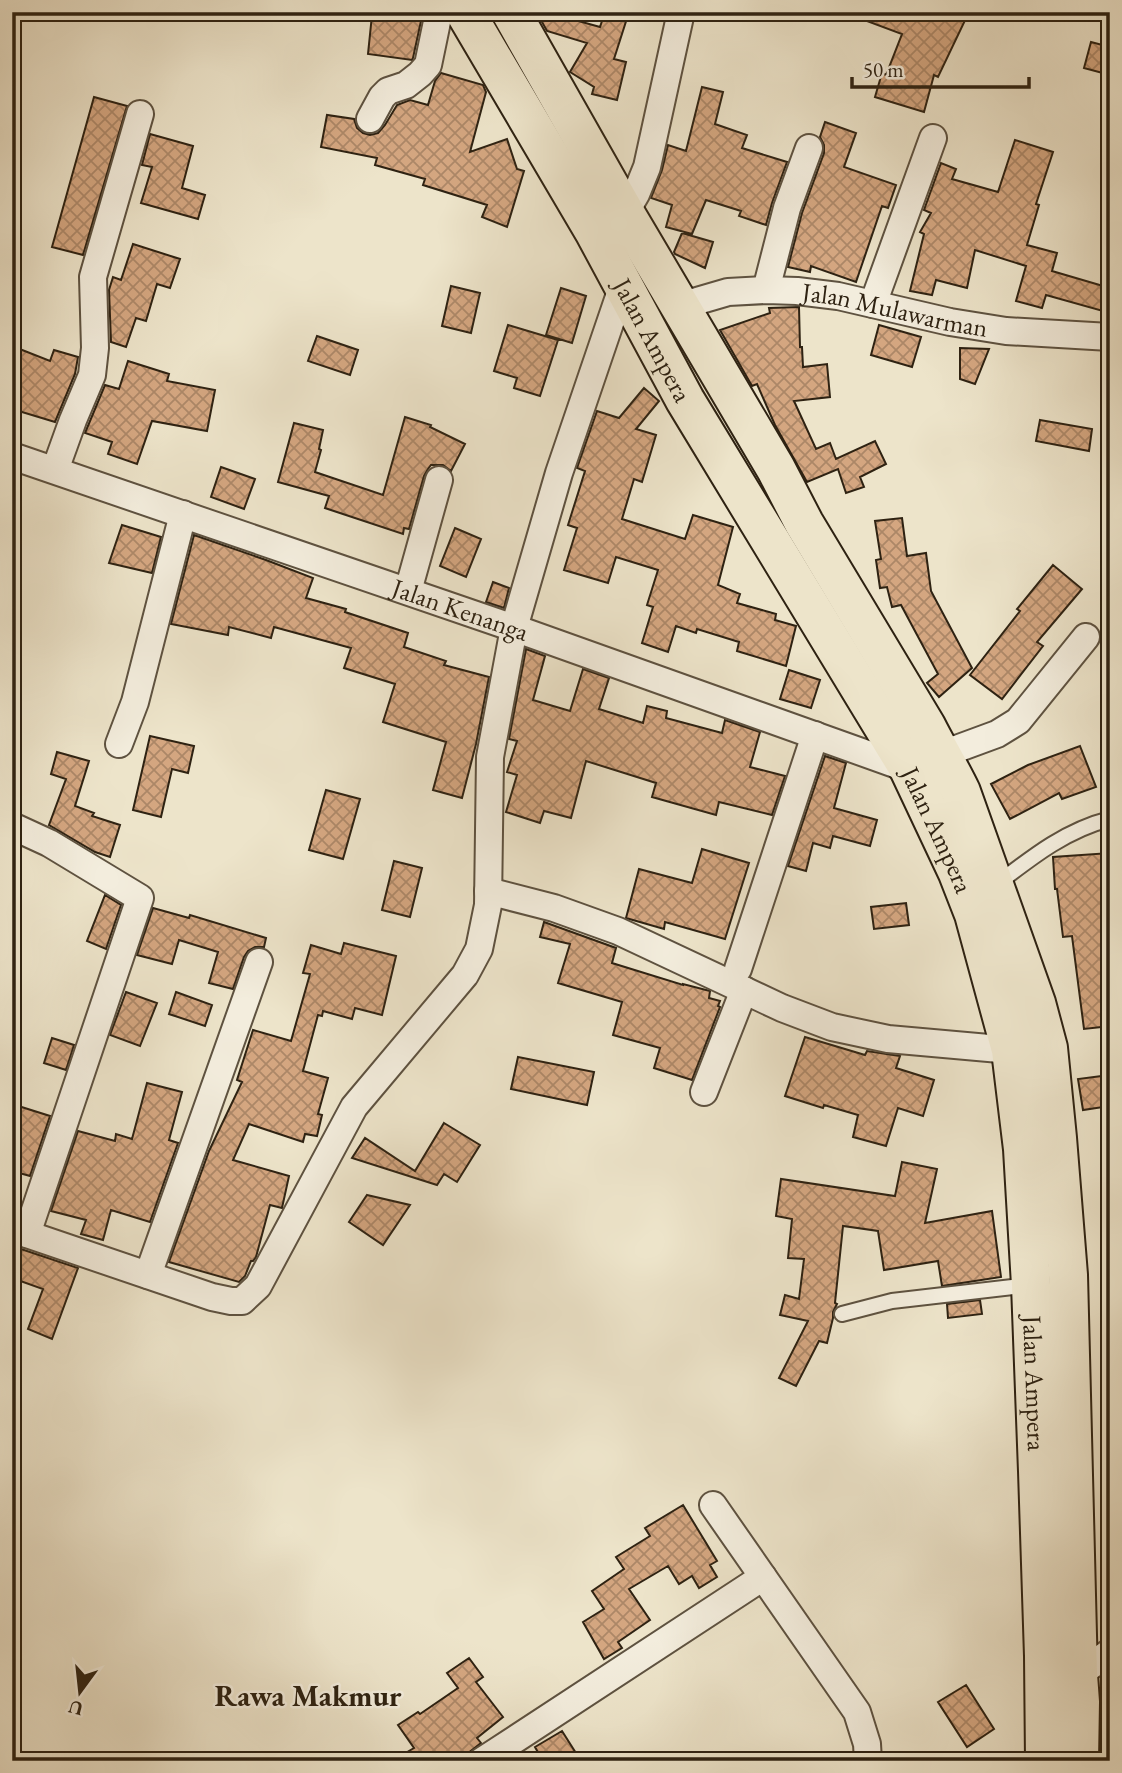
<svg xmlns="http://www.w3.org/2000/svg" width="1122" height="1773" viewBox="0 0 1122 1773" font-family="'EB Garamond',serif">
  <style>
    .building { fill: url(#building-cross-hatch); stroke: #2e2212; stroke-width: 2 }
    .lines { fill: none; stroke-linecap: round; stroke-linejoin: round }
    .service-casing { stroke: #5e5240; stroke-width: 18 }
    .minor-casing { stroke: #5e5240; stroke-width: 30 }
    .primary-casing { stroke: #2e2212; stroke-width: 42 }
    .service { stroke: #f3eddd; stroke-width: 14 }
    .minor { stroke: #f3eddd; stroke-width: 26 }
    .primary { stroke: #ede4ca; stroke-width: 38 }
    .labels { text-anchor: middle; stroke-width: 5; stroke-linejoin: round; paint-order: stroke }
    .street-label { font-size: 26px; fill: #2e2212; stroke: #f3eddd }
    .quarter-label { font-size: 30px; font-weight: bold; fill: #2e2212; stroke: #f3eddd }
  </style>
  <defs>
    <pattern id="building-cross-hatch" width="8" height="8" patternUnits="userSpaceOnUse" patternTransform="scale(1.75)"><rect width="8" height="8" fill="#d4a680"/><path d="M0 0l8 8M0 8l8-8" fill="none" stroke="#ac8767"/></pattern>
  </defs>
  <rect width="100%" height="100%" fill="#ede4ca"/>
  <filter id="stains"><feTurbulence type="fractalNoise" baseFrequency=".00286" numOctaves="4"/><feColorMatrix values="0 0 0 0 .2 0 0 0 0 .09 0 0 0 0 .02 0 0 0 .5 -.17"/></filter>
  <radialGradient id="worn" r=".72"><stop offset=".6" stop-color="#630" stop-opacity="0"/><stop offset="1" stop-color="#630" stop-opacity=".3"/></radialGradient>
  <!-- building -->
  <path class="building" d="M605 12H629L614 59 626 62 617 100 592 94 594 87 570 72 587 43 547 31 542 22 557 15 600 27Z
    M849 12H969L938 77 934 75 924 112 875 97 882 73 886 75 902 34 848 14Z
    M372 15 421 21 413 58 412 60 368 54Z
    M1091 42 1110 47V75L1084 68Z
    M441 73 483 85 486 92 470 152 507 139 517 169 524 171 507 227 482 217 487 205 423 185 425 179 375 165 377 158 321 147 327 115 354 119 357 128 363 133 370 135 378 133 385 125 397 105 410 100 428 105 435 81Z
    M702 87 723 92 715 124 747 135 742 148 787 162 772 203 766 225 739 216 741 211 706 200 692 234 666 227 672 205 651 198 662 170 668 145 686 151Z
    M94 97 127 106 83 255 52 247Z
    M825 122 856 133 844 167 896 185 888 208 882 206 856 282 811 266 810 272 788 267 802 213 824 153V145L820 137Z
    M150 134 193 146 182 188 205 195 198 219 141 203 152 167 142 165Z
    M1015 140 1053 152 1036 204 1039 205 1027 245 1057 253 1052 271 1110 288V313L1046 295 1042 308 1016 301 1026 266 975 250 967 288 936 280 932 295 910 291 924 234 920 232 931 213 924 210 941 163 956 169 952 179 998 192Z
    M682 233 713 242 705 268 675 254 674 252Z
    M133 244 180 259 170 288 157 284 146 321 136 318 126 347 111 342 109 290 113 277 121 280Z
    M451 286 480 293 471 333 442 326Z
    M561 288 586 296 572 343 546 335Z
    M799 307 800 347H802L803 367 827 364 830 397 794 401 816 449 830 443 836 459 875 441 886 464 860 477 864 487 846 493 838 469 807 482 775 425 757 384 752 386 720 330 770 313 769 308Z
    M508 325 558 340 540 396 514 388 517 378 494 371Z
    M879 325 921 337 912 367 871 355Z
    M317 336 358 350 350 375 308 361Z
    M12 346 50 361 54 350 78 357 75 374 55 422 12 409Z
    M960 348 989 349 975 384 960 379Z
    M128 361 169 374 167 381 215 390 207 431 152 421 137 464 108 454 112 442 85 433 105 385 119 389Z
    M644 388 659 401 636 429 656 435 642 482 634 479 622 519 685 539 693 515 733 527 718 585 740 594 737 603 776 614 775 620 796 626 786 666 737 651 739 642 697 629 696 633 676 626 668 652 642 643 653 607 647 605 658 570 616 557 608 583 564 570 577 528 568 525 585 471 577 468 597 411 619 418Z
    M405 417 431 425 430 427 465 444 451 471 443 465H431L428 469 424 476 409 529 404 528 403 534 325 508 329 496 278 482 294 423 323 430 319 449 321 450 315 472 383 495Z
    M1040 420 1092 429 1089 451 1036 441Z
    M221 467 255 479 244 509 211 497Z
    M902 518 907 556 926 553 931 591 972 668 939 697 927 683 938 674 901 605 892 607 887 587 880 588 876 560 881 559 875 521Z
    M122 525 161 537 152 573 109 563Z
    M455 528 481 539 466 577 440 566Z
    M194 535 266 560 313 578 306 598 346 609 345 612 408 633 404 647 446 661 444 665 489 677 476 744 462 798 433 790 446 742 383 722 395 684 344 668 351 648 274 627 271 638 229 627 228 635 171 624Z
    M1053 565 1082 589 1037 642 1043 646 1002 699 970 675 1020 611 1017 609Z
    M493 582 509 588 504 608 486 602Z
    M526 649 545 656 533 700 570 711 583 669 609 678 599 709 643 723 647 706 667 711 666 718 722 733 725 720 760 732 750 767 785 776 772 815 719 802 716 815 652 797 656 783 586 761 571 818 544 811 540 823 506 812 517 775 507 772 517 741 509 739Z
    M789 670 820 680 811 708 780 699Z
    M150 736 194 746 188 773 172 769 161 817 133 810Z
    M1080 746 1096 787 1062 799 1059 793 1010 819 991 784 1028 765Z
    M57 752 89 761 75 806 94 813 92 816 120 825 110 857 95 852 49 825 66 779 51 774Z
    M825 756 846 763 834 808 877 820 870 846 833 836 830 848 813 843 806 871 788 866Z
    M326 790 360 799 343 859 309 850Z
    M702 849 749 863 725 939 665 922 664 929 626 918 639 869 692 883Z
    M1110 853V936H1106L1110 963V1026L1084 1029 1072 936 1063 937 1057 889H1055L1053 857Z
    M394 861 422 868 410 917 382 910Z
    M105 895 121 905 106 949 87 941Z
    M906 903 909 925 874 929 871 907Z
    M153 908 189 918 190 915 266 938 264 947H255L248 951 244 957 233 989 209 983 218 952 179 940 172 964 137 955Z
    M544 922 616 948 612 963 683 985V984L710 991 709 998 720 1001 718 1006 720 1007 692 1080 654 1068 660 1048 613 1035 622 1002 558 983 570 944 540 937Z
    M344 943 396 956 382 1015 355 1008 352 1019 323 1011 322 1016 318 1015 303 1071 328 1078 318 1114 322 1115 317 1136 305 1134 303 1142 249 1124 233 1160 289 1176 282 1208 270 1205 256 1257 253 1261H251L245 1276 239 1282 169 1262 209 1151 242 1082 237 1080 253 1030 291 1041 310 974 303 973 311 945 341 954Z
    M126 992 157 1003 140 1046 110 1035Z
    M176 992 212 1005 205 1026 169 1014Z
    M805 1037 865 1055 867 1051 900 1056 896 1068 934 1080 923 1116 898 1108 886 1146 853 1137 858 1115 824 1105 823 1108 785 1096Z
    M52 1038 74 1045 66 1070 44 1063Z
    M518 1057 594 1072 587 1105 511 1089Z
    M1110 1075V1106L1083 1110 1078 1079Z
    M147 1083 182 1092 169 1140 178 1143 150 1222 111 1210 103 1240 81 1234 86 1220 51 1211 78 1131 115 1141 116 1134 132 1139Z
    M12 1104 50 1116 30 1176 12 1171Z
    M444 1123 480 1145 457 1182 444 1174 437 1185 352 1158 365 1138 415 1171Z
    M902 1162 937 1169 925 1223 992 1211 1001 1277 942 1286 938 1261 884 1270 878 1231 843 1226 835 1303 837 1304 833 1312V1318L827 1343 819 1341 796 1386 779 1378 808 1321 780 1315 785 1295 799 1299 804 1259 788 1258 792 1219 776 1216 781 1179 895 1196Z
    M367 1195 410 1205 383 1245 349 1222Z
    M12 1246 78 1268 52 1339 28 1329 43 1289 12 1278Z
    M980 1300 982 1314 948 1318 947 1304Z
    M683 1505 717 1561 710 1565 717 1577 699 1588 692 1576 679 1584 668 1566 629 1589 650 1620 618 1642 622 1648 604 1659 583 1622 604 1609 592 1591 624 1569 616 1557 650 1536 645 1528Z
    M469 1658 483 1677 476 1682 503 1717 477 1738 481 1743 468 1753 465 1761H392L414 1748 398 1725 418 1712 420 1714 458 1688 447 1673Z
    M966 1685 994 1729 967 1747 938 1702Z
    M562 1731 581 1761H543L535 1747Z"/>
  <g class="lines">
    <defs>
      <path id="service" d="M997 884C1032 857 1066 830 1110 819
        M842 1314 892 1301 1030 1285"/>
      <g id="minor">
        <path d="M370 119 382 97 388 91 406 85 420 74 428 65 439 12"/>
        <path d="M614 219 625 213 636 194 647 167 681 12"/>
        <path d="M766 290 787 208 809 148"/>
        <path d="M873 304 933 138"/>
        <path id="s1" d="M680 306 728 292 766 290 797 291 838 296 950 322 1006 331 1110 337"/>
        <path id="s2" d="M12 456 514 628 909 769"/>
        <path d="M55 470 73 420 92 375 95 348 93 277 140 114"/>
        <path d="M408 591 439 480"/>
        <path d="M119 744 135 702 183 514"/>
        <path d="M940 755 997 734 1018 721 1086 637"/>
        <path d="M12 826 49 843 140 898 27 1234"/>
        <path d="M488 891 554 908 618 931 782 1008 832 1027 888 1039 1011 1050"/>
        <path d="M738 969 815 735"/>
        <path d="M704 1092 744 990"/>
        <path d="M12 1229 212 1297 231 1301H242L258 1286 354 1107 465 975 479 949 488 905 490 757 514 628 559 473 623 285"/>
        <path d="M148 1275 259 962"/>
        <path d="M713 1505 857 1712 867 1744 868 1761"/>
        <path d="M1078 1675 1110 1652"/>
        <path d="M482 1761 763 1577"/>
      </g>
      <g id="primary">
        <path id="s3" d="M465 12 594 231 685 400 909 769 958 873 974 914 1011 1050 1023 1149 1031 1285 1038 1471 1044 1656 1045 1761"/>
        <path d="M511 12 625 213 776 469 804 523 926 726C937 748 950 769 961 792L1036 1003 1048 1048 1057 1138 1068 1275 1078 1675 1080 1702 1079 1761"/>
      </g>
    </defs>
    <!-- service casing -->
    <use href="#service" class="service-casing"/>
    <!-- minor casing -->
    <use href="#minor" class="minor-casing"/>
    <!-- primary casing -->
    <use href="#primary" class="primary-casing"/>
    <!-- service -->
    <use href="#service" class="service"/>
    <!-- minor -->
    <use href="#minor" class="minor"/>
    <!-- primary -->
    <use href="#primary" class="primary"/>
  </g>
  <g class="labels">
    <!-- street labels -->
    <g class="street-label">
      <text dy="9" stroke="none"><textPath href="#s1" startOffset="219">Jalan Mulawarman</textPath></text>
      <text dy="9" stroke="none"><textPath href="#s3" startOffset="378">Jalan Ampera</textPath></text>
      <text dy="9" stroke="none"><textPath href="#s2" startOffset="474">Jalan Kenanga</textPath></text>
      <text dy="9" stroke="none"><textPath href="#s3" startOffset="945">Jalan Ampera</textPath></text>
      <text dy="9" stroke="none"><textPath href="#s3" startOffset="1512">Jalan Ampera</textPath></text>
    </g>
    <!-- quarter labels -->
    <g class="quarter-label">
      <text x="308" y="1706">Rawa Makmur</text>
    </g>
  </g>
  <!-- margin -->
  <rect width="1122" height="1773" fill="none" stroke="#ede4ca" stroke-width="42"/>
  <rect x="14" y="14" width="1094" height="1745" fill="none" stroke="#2e2212" stroke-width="3.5"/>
  <rect x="21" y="21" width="1080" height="1731" fill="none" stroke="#2e2212" stroke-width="2"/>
  <!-- north arrow -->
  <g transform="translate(80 1692) rotate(195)" stroke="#f3eddd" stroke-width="5" paint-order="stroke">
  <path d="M0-5L12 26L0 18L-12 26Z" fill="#2e2212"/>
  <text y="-10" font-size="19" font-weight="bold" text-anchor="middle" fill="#2e2212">U</text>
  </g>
  <!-- scale -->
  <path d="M852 77v10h177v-10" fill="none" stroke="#2e2212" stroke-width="3.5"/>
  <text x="863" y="77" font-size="21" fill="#2e2212" stroke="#f3eddd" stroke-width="5" paint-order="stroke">50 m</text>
  <rect width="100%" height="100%" filter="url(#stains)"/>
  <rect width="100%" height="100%" fill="url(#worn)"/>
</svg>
